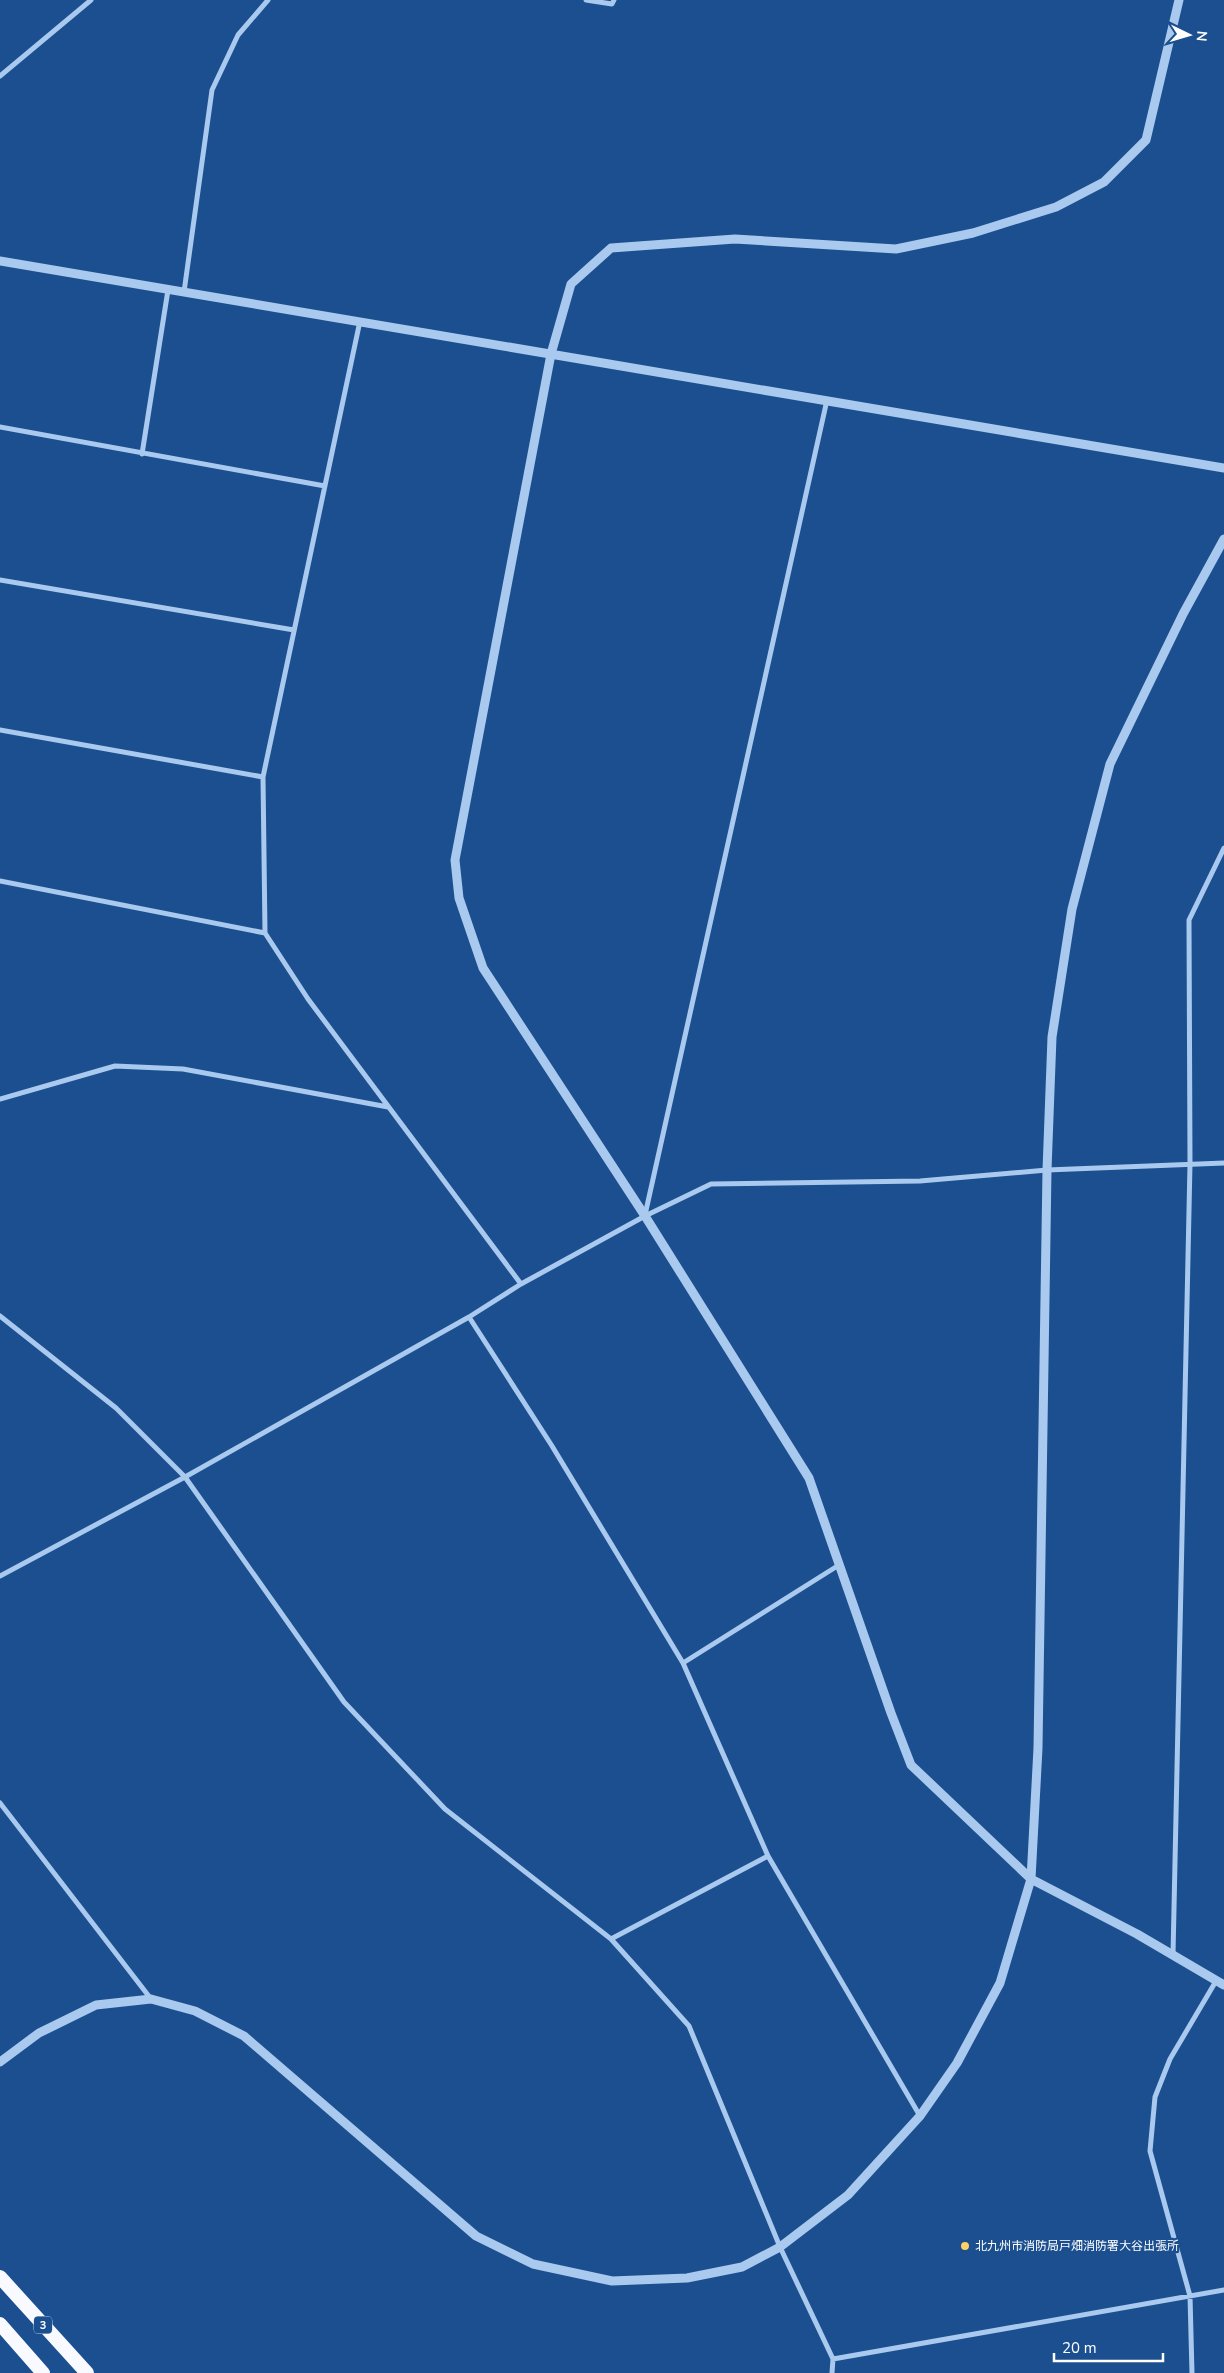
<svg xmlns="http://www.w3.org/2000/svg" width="1224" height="2373" viewBox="0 0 1224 2373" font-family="'Nunito Sans','Noto Sans JP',sans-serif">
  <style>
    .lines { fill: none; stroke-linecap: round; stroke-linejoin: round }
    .minor { stroke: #a9c9ee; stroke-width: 5 }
    .tertiary { stroke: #a9c9ee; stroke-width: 9 }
    .trunk { stroke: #f8faff; stroke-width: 14 }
    .poi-dot { fill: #ffd166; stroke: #1b4f8f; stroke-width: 2 }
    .labels { text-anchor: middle; stroke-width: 4.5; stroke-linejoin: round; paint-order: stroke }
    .shield { fill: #1b4f8f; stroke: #bbcadd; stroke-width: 1 }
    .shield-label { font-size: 11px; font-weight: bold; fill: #fff }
    .poi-label { font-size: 12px; fill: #fff; stroke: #1b4f8f; text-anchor: start }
  </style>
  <rect width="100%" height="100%" fill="#1b4f8f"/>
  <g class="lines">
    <!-- minor -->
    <path class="minor" d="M586 0 612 4 614 0
      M0 76 91 0
      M184 292 212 90 238 35 268 0
      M360 321 263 777 265 933 308 999 521 1284
      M0 427 325 486
      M142 454 168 290
      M0 580 294 630
      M0 730 263 777
      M0 881 265 933
      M0 1099 115 1066 183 1069 388 1107
      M645 1215 827 400
      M0 1316 116 1408 185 1477 344 1702 445 1809 611 1939 689 2026 780 2247 833 2359 832 2373
      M469 1317 552 1446 683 1663 768 1856 920 2116
      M0 1576 185 1477 469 1317 521 1284 645 1216 711 1184 920 1181 1047 1170 1224 1163
      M683 1663 839 1565
      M0 1803 151 1999
      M611 1939 768 1856
      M1173 1955 1190 1164 1189 920 1224 848
      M833 2359 1224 2290
      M1192 2373 1190 2296 1150 2151 1155 2097 1170 2059 1216 1981"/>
    <!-- tertiary -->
    <path class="tertiary" d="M1179 0 1146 140 1104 182 1056 207 973 233 896 249 735 239 611 248 571 284 551 354 455 860 459 898 483 968 645 1216 809 1478 891 1713 911 1765 1031 1879 1137 1934 1224 1985
      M0 261 1224 468
      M0 2062 39 2033 96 2005 151 1999 195 2011 244 2036 476 2236 533 2264 612 2281 687 2278 742 2267 780 2247 848 2195 920 2116 957 2063 1000 1983 1031 1879 1038 1748 1047 1170 1052 1037 1072 909 1110 764 1183 614 1224 539"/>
    <!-- trunk -->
    <path class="trunk" d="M0 2277 87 2373
      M0 2324 43 2373"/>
  </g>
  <!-- markers -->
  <circle class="poi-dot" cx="965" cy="2246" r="5"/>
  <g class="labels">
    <!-- shield labels -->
    <rect class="shield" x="34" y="2316.5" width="18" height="17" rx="4"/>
    <g class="shield-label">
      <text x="43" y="2329">3</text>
    </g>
    <!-- poi labels -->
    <g class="poi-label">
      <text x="975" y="2250">北九州市消防局戸畑消防署大谷出張所</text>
    </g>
  </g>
  <!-- north arrow -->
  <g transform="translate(1189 35) rotate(95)" stroke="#1b4f8f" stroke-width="4" paint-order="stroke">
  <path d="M0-4L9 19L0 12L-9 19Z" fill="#ffffff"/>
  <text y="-8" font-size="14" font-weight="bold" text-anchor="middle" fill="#ffffff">N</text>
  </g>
  <!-- scale -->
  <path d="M1054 2353v8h109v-8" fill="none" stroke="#ffffff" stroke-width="2.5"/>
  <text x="1062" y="2353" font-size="15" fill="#ffffff" stroke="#1b4f8f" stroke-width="4" paint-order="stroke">20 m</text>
</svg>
